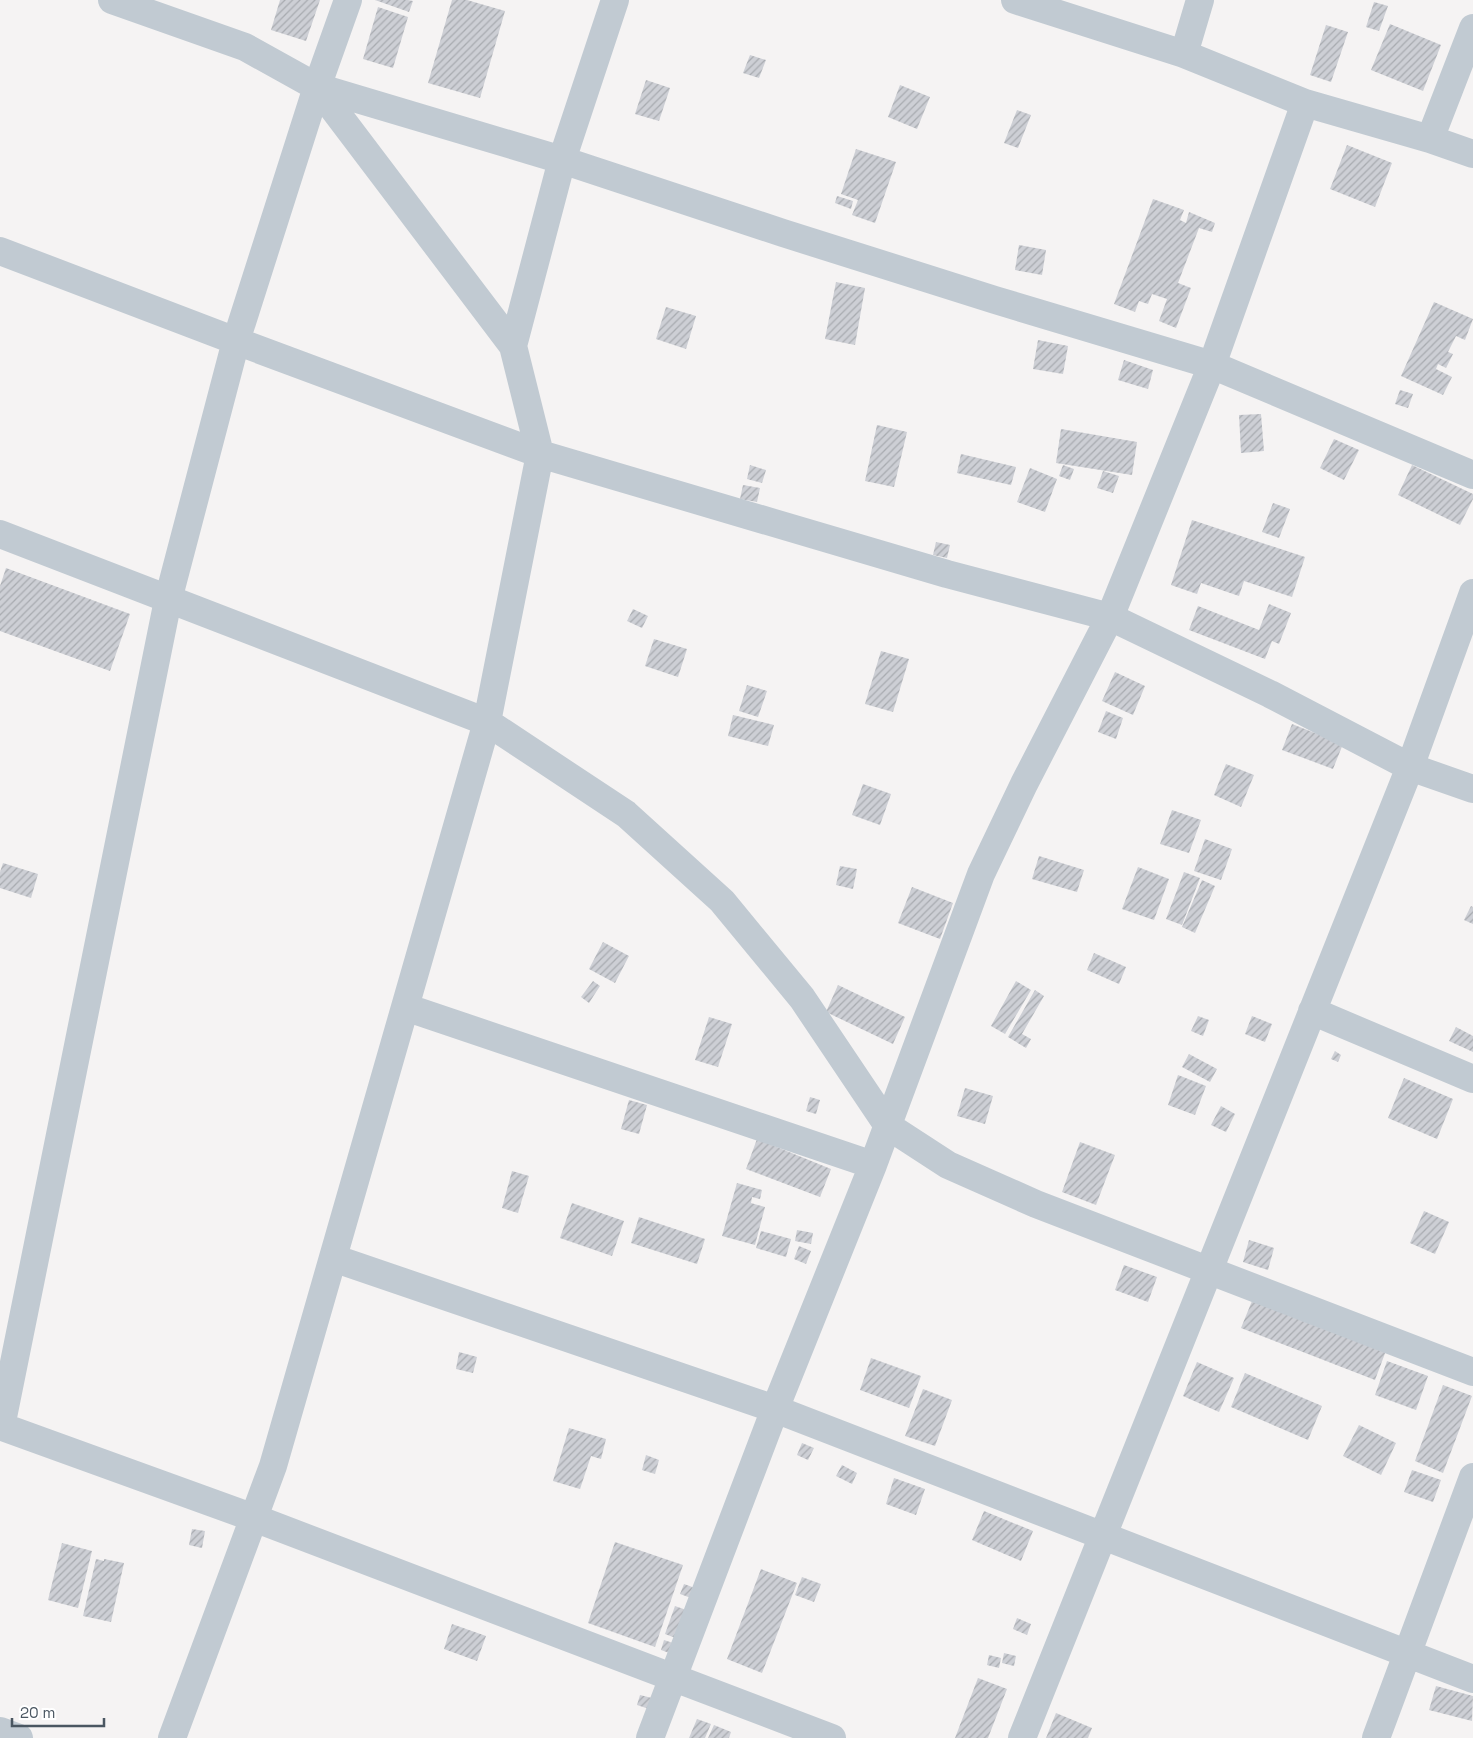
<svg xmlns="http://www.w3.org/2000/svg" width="1473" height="1738" viewBox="0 0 1473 1738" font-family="'Space Grotesk',sans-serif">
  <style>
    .building { fill: url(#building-hatch) }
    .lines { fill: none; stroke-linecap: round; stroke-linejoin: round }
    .street { stroke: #c1cad2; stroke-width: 28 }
  </style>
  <defs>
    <pattern id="building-hatch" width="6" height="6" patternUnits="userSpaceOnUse" patternTransform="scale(1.25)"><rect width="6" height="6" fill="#cdcfd5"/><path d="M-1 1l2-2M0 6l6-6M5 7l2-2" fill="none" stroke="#a8abb0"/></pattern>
  </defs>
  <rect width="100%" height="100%" fill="#f5f3f3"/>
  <!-- building -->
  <path class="building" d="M280 0H320L306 41 271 30Z
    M375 0H408L413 1 409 12Z
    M452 0H467L505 11 480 98 428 83Z
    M1374 2 1388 6 1379 31 1366 27Z
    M378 7 408 17 393 68 363 59Z
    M1390 24 1441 45 1423 91 1371 70Z
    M1326 25 1348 32 1331 82 1310 75Z
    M750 55 766 60 759 78 743 73Z
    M646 80 670 88 659 121 635 114Z
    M900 85 930 97 917 129 888 117Z
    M1017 110 1031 115 1018 148 1004 143Z
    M1347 145 1392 163 1375 207 1330 189Z
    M856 149 896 162 875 223 852 215 858 200 841 194Z
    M837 196 853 201 851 209 835 203Z
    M1153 199 1184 210 1180 220 1186 223 1189 212 1215 223 1212 232 1199 228 1178 283 1191 288 1176 328 1159 321 1167 299 1152 294 1148 304 1139 301 1135 312 1114 304Z
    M1019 245 1046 250 1042 275 1015 270Z
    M836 282 865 288 855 345 825 339Z
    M1434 302 1473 319 1465 340 1456 336 1448 352 1453 354 1446 368 1438 364 1436 369 1452 377 1443 395 1401 376Z
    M666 307 696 316 686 349 656 339Z
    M1038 340 1068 346 1063 374 1033 369Z
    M1124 360 1153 370 1148 389 1118 380Z
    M1400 390 1413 394 1408 408 1395 404Z
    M1261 414 1264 451 1241 453 1239 415Z
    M877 425 907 432 894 487 865 481Z
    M1061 429 1137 442 1132 475 1056 463Z
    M1334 439 1359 450 1344 480 1320 468Z
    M961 454 1016 467 1011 485 957 473Z
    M750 465 766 470 762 483 747 479Z
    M1063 465 1074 469 1070 480 1059 476Z
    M1412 465 1473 494V499L1460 525 1398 495Z
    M1030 468 1057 479 1045 512 1017 502Z
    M1103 471 1119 476 1113 493 1097 488Z
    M743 485 760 488 757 502 740 499Z
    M1273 503 1290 509 1279 538 1262 532Z
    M1192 520 1305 557 1292 597 1244 581 1239 596 1201 583 1197 594 1171 585Z
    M936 542 950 545 947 558 933 555Z
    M6 568 130 614 110 671 0 631V586Z
    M1269 604 1291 613 1279 644 1272 641 1265 659 1189 630 1198 606 1259 630Z
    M633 609 648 616 642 628 627 621Z
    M654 639 687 649 678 677 645 666Z
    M881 651 909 659 893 712 865 704Z
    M1115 672 1145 686 1133 715 1102 701Z
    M747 685 767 691 758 717 739 711Z
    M1106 711 1123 718 1116 739 1098 732Z
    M733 715 774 725 768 746 728 736Z
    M1292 724 1343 744 1333 769 1282 750Z
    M1226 764 1254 775 1241 807 1214 795Z
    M863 784 891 794 880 825 852 815Z
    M1172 810 1201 820 1189 853 1160 844Z
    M1205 839 1232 849 1221 880 1194 871Z
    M1039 856 1084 870 1077 892 1032 879Z
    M3 863 38 874 31 898 0 888V872Z
    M840 866 857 869 853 889 836 885Z
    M1138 867 1169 879 1154 920 1122 909Z
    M1184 872 1200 878 1182 925 1166 919Z
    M1202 880 1215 886 1195 933 1182 927Z
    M912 887 953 903 940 939 898 923Z
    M1471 906 1473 907V924L1464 920Z
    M603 942 629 956 615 983 589 969Z
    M1094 953 1126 967 1119 984 1087 970Z
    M593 981 600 986 589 1003 581 997Z
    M1016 981 1031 990 1005 1034 991 1026Z
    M838 985 905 1017 893 1044 826 1012Z
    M1035 990 1044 996 1022 1034 1031 1039 1026 1048 1008 1037Z
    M1198 1016 1209 1020 1203 1036 1191 1031Z
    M1252 1016 1272 1024 1265 1042 1245 1034Z
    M709 1017 732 1024 718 1067 695 1060Z
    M1456 1027 1473 1036V1052L1449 1041Z
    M1335 1051 1341 1055 1338 1062 1331 1059Z
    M1189 1054 1217 1069 1210 1082 1182 1067Z
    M1178 1075 1206 1086 1195 1115 1168 1105Z
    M1404 1078 1453 1099 1437 1139 1388 1118Z
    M965 1088 993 1096 985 1124 957 1116Z
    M810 1097 820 1100 816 1114 806 1111Z
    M629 1100 647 1105 639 1134 621 1129Z
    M1221 1106 1235 1114 1226 1132 1211 1125Z
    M757 1139 831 1169 820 1197 746 1169Z
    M1080 1142 1115 1155 1096 1205 1062 1192Z
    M512 1171 529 1176 518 1213 502 1208Z
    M737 1183 762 1190 760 1199 752 1197 751 1203 765 1207 755 1245 722 1236Z
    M572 1203 624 1221 612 1256 560 1238Z
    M1424 1211 1449 1222 1435 1254 1410 1243Z
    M639 1217 705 1239 697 1264 631 1243Z
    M797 1230 813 1233 811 1244 795 1241Z
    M761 1231 791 1239 786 1257 756 1248Z
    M1249 1240 1274 1248 1268 1270 1243 1262Z
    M799 1246 811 1251 806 1264 794 1259Z
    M1124 1265 1157 1277 1148 1302 1115 1290Z
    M1254 1296 1387 1348 1375 1380 1241 1328Z
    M459 1352 477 1357 473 1373 456 1369Z
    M871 1358 921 1376 909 1408 860 1390Z
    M1387 1361 1428 1376 1416 1410 1375 1395Z
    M1197 1362 1234 1378 1219 1412 1183 1396Z
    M1245 1373 1322 1406 1308 1440 1231 1407Z
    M1443 1385 1472 1396 1443 1473 1415 1461Z
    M923 1389 952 1400 935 1446 905 1436Z
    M1359 1425 1396 1443 1381 1475 1343 1456Z
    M569 1428 606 1439 601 1459 591 1456 580 1489 553 1481Z
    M802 1443 814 1448 808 1460 797 1455Z
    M646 1455 659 1460 655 1474 642 1470Z
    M842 1465 857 1473 852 1484 836 1476Z
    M1412 1470 1441 1480 1433 1502 1404 1492Z
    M894 1478 925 1489 916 1515 886 1504Z
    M984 1511 1033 1531 1021 1561 972 1540Z
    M192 1529 205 1531 202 1548 189 1545Z
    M615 1542 683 1565 655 1647 588 1623Z
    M62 1543 92 1551 78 1608 48 1600Z
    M96 1559 104 1561V1559L124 1563 111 1622 83 1616Z
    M761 1569 797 1583 762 1673 727 1659Z
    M802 1577 821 1584 814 1602 795 1595Z
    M684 1584 695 1588 691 1598 680 1594Z
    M675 1606 689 1611 678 1639 665 1634Z
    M1017 1618 1031 1624 1027 1635 1013 1629Z
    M452 1624 486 1636 477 1661 444 1649Z
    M664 1640 676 1644 672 1654 661 1650Z
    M1004 1653 1016 1656 1014 1666 1002 1663Z
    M989 1655 1001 1658 999 1668 987 1665Z
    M978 1678 1007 1689 988 1738H955Z
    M1436 1686 1473 1696 1472 1721 1429 1710Z
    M640 1695 652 1698 649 1709 637 1705Z
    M1056 1713 1092 1728 1088 1738H1046Z
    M697 1719 711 1724 705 1738H689Z
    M714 1725 731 1732 729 1738H708Z"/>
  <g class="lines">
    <!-- street -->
    <path class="street" d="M112 0 245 47 317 87 562 160 783 233 995 300 1212 365 1473 475
      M1015 0 1184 54 1305 103 1430 139 1473 154
      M1184 54 1200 0
      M1430 139 1473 28
      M0 251 236 341 540 454 947 574 1110 617 1270 694 1410 767 1473 789
      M513 346 562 160 615 0
      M0 534 487 722 626 814 722 901 802 998 888 1126 948 1165 1036 1204 1473 1372
      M405 1007 873 1165
      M1312 1011 1473 1079
      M333 1258 775 1409 1473 1679
      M0 1426 254 1518 832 1738
      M1 1427 168 600 236 341 317 87
      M0 1731 19 1738
      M172 1738 273 1466 487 722 540 454 513 346 317 87 348 0
      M650 1738 775 1409 873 1165 981 874 1024 784 1110 617 1212 365 1305 103
      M1022 1738 1410 767 1473 593
      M1376 1738 1473 1477"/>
  </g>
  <!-- scale -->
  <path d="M12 1718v8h92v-8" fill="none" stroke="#4a5661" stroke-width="2.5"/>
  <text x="20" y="1718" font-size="15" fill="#4a5661" stroke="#ffffff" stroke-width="4" paint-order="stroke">20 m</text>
</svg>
